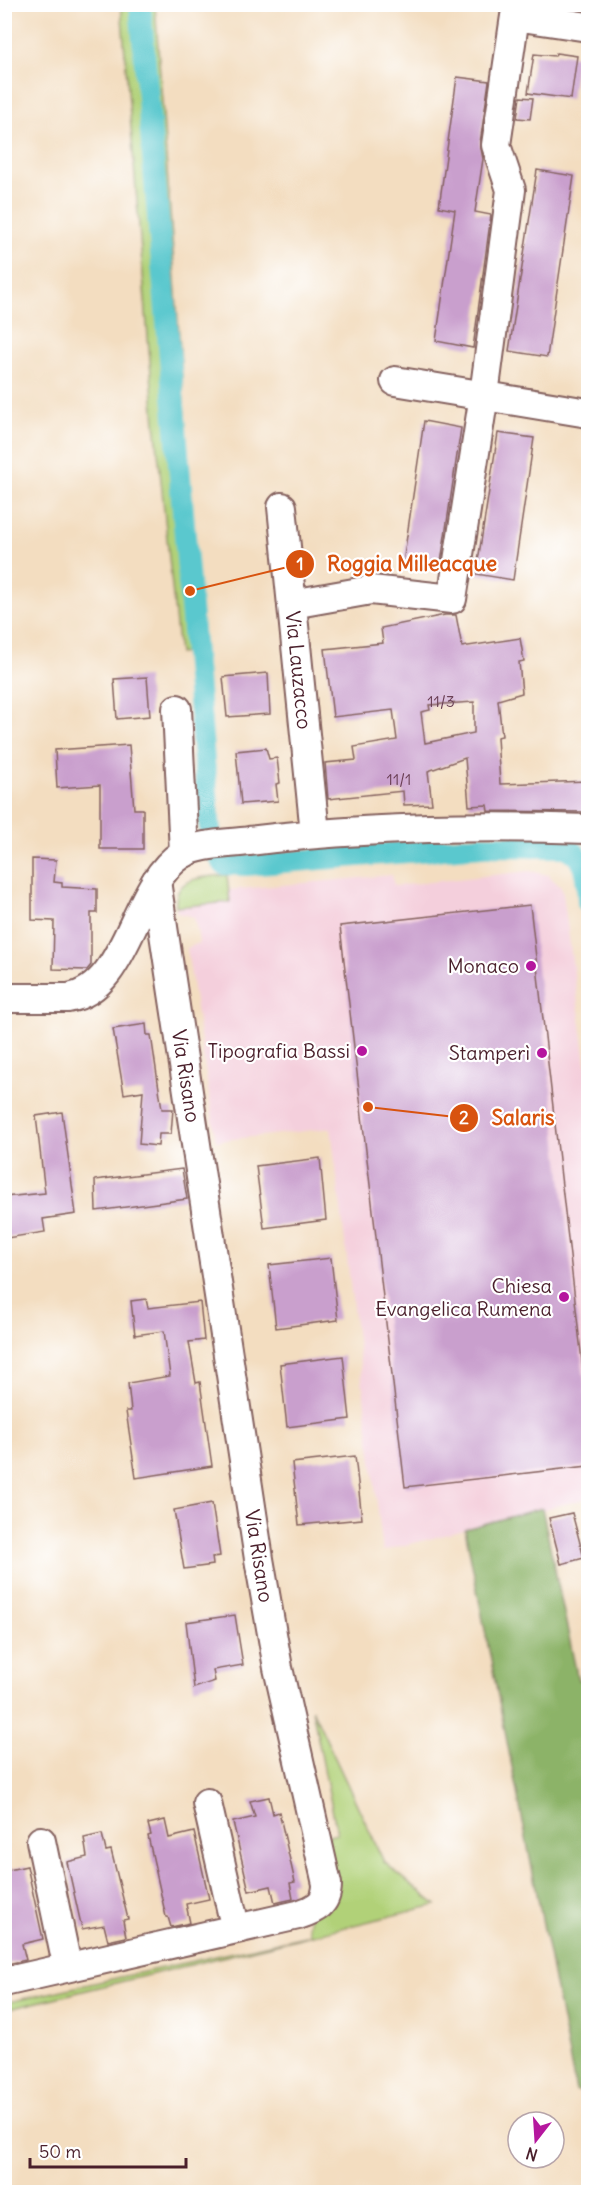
<svg xmlns="http://www.w3.org/2000/svg" width="593" height="2197" viewBox="0 0 593 2197" font-family="Delius,sans-serif">
  <style>
    .built { fill: #f4cfdc }
    .green { fill: #b1d178; stroke: #7e7852; stroke-width: 1.5 }
    .forest { fill: #8cb368; stroke: #6b694a; stroke-width: 1.5 }
    .lines { fill: none; stroke-linecap: round; stroke-linejoin: round }
    .canal { stroke: #5ac8ce; stroke-width: 22 }
    .building { fill: #c99fcd; fill-rule: evenodd }
    .minor-casing { stroke: #85625f; stroke-width: 32 }
    .minor { stroke: #fff; stroke-width: 28 }
    .poi-dot { fill: #b5179e; stroke: #fff; stroke-width: 2 }
    .labels { text-anchor: middle; stroke-width: 4.5; stroke-linejoin: round; paint-order: stroke }
    .number-label { font-size: 16px; fill: #6a3f54 }
    .street-label { font-size: 20px; fill: #4a1f2b; stroke: #fff }
    .poi-label { font-size: 20px; fill: #4a1f2b; stroke: #fff; text-anchor: end }
    .leader { fill: none; stroke: #d8530f; stroke-width: 2 }
    .callout-dot { fill: #d8530f; stroke: #fff; stroke-width: 2 }
    .mark-label { font-size: 18px; text-anchor: middle; font-weight: bold; fill: #fff }
    .callout-label { font-size: 21px; text-anchor: middle; font-weight: bold; fill: #d8530f; stroke: #fff; stroke-width: 4.5; stroke-linejoin: round; paint-order: stroke }
  </style>
  <rect width="100%" height="100%" fill="#fff"/>
  <filter id="ink" filterUnits="userSpaceOnUse"><feTurbulence type="fractalNoise" baseFrequency=".0167" numOctaves="2"/><feDisplacementMap in="SourceGraphic" scale="12" xChannelSelector="R" yChannelSelector="G"/><feConvolveMatrix kernelMatrix="1 2 1 2 8 2 1 2 1" color-interpolation-filters="sRGB"/></filter>
  <filter id="wash" filterUnits="userSpaceOnUse"><feTurbulence type="fractalNoise" baseFrequency=".008" numOctaves="4" result="noise"/><feDisplacementMap in="SourceGraphic" scale="24" xChannelSelector="R" yChannelSelector="G"/><feGaussianBlur stdDeviation="1.35" result="paint"/><feColorMatrix in="noise" values="0 0 0 0 0 0 0 0 0 0 0 0 0 0 0 0 0 1.4 0 .05"/><feComposite in="paint" operator="in"/></filter>
  <g filter="url(#wash)">
    <rect width="100%" height="100%" fill="#f3ddc0"/>
    <!-- built -->
    <path class="built" d="M530 871 548 875 561 887 563 893 588 1077V1498L383 1551 331 1128 216 1141 187 948 199 943 198 935 194 917 177 913 176 907 229 902 228 890 392 875 394 886Z"/>
    <!-- green -->
    <path class="green" d="M121 5H155L202 652 179 654 155 423Z
      M227 875 230 902 176 907C173 876 204 877 227 875Z
      M312 1709 384 1862 436 1905 5 2010 4 2003 310 1935 308 1925 329 1835 337 1833Z"/>
    <!-- forest -->
    <path class="forest" d="M542 1508 578 1680 588 1679V2092L576 2091 465 1529Z"/>
    <g class="lines">
      <!-- canal -->
      <path class="canal" d="M140 4 211 843 224 864 246 865 482 846 566 847C587 857 587 880 588 902"/>
    </g>
    <g id="blocks">
      <!-- building -->
      <path class="building" d="M556 53 577 56 571 99 528 93 534 54 555 56Z
        M457 77 489 81 480 143 483 159 475 212 491 215 473 348 436 341 455 210 439 207Z
        M520 97 533 98 530 119 517 118Z
        M537 170 574 176 547 357 509 351Z
        M424 421 461 428 440 569 403 563Z
        M498 433 534 438 513 580 476 574Z
        M445 615H456L462 647 520 638 524 661 519 662 522 693 498 700 502 736 497 737 500 784 588 781V812L488 811 487 805 469 806 465 758 428 771 432 804 404 805 403 791 328 799 325 763 356 760 354 747 397 740 393 710 333 717 325 649 383 643 381 628ZM474 702V733L425 743 421 712 430 710 429 705Z
        M268 673 270 714 227 717 223 677Z
        M147 677 150 716 117 719 114 679Z
        M129 745 134 809H143V849H100V785L57 788 55 750Z
        M266 748 269 759 277 758 280 783 276 784 278 801 241 804 236 751Z
        M32 859 56 860 54 882 62 883V887L97 889V913H91V965L87 970 53 969 54 921 32 920Z
        M530 905 588 1414V1466L405 1487 340 926Z
        M146 1024 147 1035H151L162 1109H173L171 1134H159L158 1146 139 1144 143 1091 124 1094 113 1029Z
        M62 1112 76 1214 43 1219 45 1232 7 1238 4 1197 45 1193 36 1116Z
        M320 1158 326 1220 264 1228 256 1166Z
        M182 1169 187 1199 96 1211 95 1180Z
        M331 1258 338 1320 276 1328 269 1265Z
        M146 1299 148 1308 200 1302 204 1340 189 1342 196 1383 200 1382 212 1466 136 1478 126 1411H131L128 1383 170 1376 164 1331 135 1335 131 1301Z
        M343 1356 350 1419 287 1427 280 1364Z
        M355 1456 362 1519 299 1525 292 1463Z
        M212 1503 220 1556 212 1557 213 1565 184 1569 174 1510Z
        M572 1513 584 1558 561 1564 549 1518Z
        M235 1615 243 1665 213 1670 215 1681 194 1688 186 1622Z
        M269 1797 273 1814 279 1812 295 1882 290 1883 293 1899 275 1903 271 1886 249 1891 233 1822 255 1817 250 1801Z
        M165 1820 169 1838 194 1832 209 1899 186 1904 190 1923 171 1927 168 1917H166L148 1836 151 1835 148 1824Z
        M102 1834 106 1851 111 1850 128 1919 123 1920 126 1937 108 1941 104 1925 82 1929 67 1862 87 1857 84 1838Z
        M27 1866 43 1939 22 1944 26 1960 7 1964 4 1954V1871Z"/>
    </g>
  </g>
  <g filter="url(#ink)">
    <use href="#blocks" fill-opacity="0" stroke="#85625f" stroke-width="1.5"/>
    <g class="lines">
      <defs>
        <g id="minor">
          <path d="M395 381 588 413"/>
          <path id="s1" d="M282 507 315 833"/>
          <path d="M292 604 371 590 452 599 484 395 511 190 496 145 515 16 588 27"/>
          <path d="M177 709 184 853"/>
          <path d="M4 998H68C129 988 132 886 182 854 199 843 229 844 249 841 364 827 473 825 588 829"/>
          <path d="M207 1803 232 1913"/>
          <path d="M41 1841 64 1951"/>
          <path d="M4 1982 298 1915C316 1909 327 1904 327 1884L278 1668 259 1559 156 881"/>
        </g>
      </defs>
      <!-- minor casing -->
      <use href="#minor" class="minor-casing"/>
      <!-- minor -->
      <use href="#minor" class="minor"/>
    </g>
  </g>
  <!-- markers -->
  <g class="poi-dot">
    <circle cx="531" cy="966" r="6"/>
    <circle cx="362" cy="1051" r="6"/>
    <circle cx="542" cy="1053" r="6"/>
    <circle cx="564" cy="1297" r="6"/>
  </g>
  <g class="labels">
    <!-- number labels -->
    <g class="number-label">
      <text x="441" y="707">11/3</text>
      <text x="399" y="785">11/1</text>
    </g>
    <!-- street labels -->
    <g class="street-label">
      <text dy="7" stroke="none"><textPath href="#s1" startOffset="164">Via Lauzacco</textPath></text>
      <text transform="translate(186 1076) rotate(81)" y="7">Via Risano</text>
      <text transform="translate(259 1556) rotate(81)" y="7">Via Risano</text>
    </g>
    <!-- poi labels -->
    <g class="poi-label">
      <text x="519" y="973">Monaco</text>
      <text x="350" y="1058">Tipografia Bassi</text>
      <text x="530" y="1060">Stamperì</text>
      <text x="552" y="1293">Chiesa<tspan x="552" dy="23">Evangelica Rumena</tspan></text>
    </g>
  </g>
  <!-- callouts -->
  <path class="leader" d="M190 591L300 564M368 1107L464 1118"/>
  <g class="callout-dot">
    <circle cx="190" cy="591" r="6"/>
    <circle cx="368" cy="1107" r="6"/>
    <circle cx="300" cy="564" r="15"/>
    <circle cx="464" cy="1118" r="15"/>
  </g>
  <g class="mark-label">
    <text x="300" y="570">1</text>
    <text x="464" y="1124">2</text>
  </g>
  <g class="callout-label">
    <text x="412" y="571">Roggia Milleacque</text>
    <text x="523" y="1125">Salaris</text>
  </g>
  <!-- margin -->
  <rect width="593" height="2197" fill="none" stroke="#fff" stroke-width="24"/>
  <!-- north arrow -->
  <g transform="translate(536 2140) rotate(197)"><circle r="28" fill="#ffffff" stroke="#b7a5aa" stroke-width="1.5"/>
  <path d="M0-4.5L10 22L0 15L-10 22Z" fill="#b5179e"/>
  <text y="-9" font-size="16" font-weight="bold" text-anchor="middle" fill="#4a1f2b">N</text>
  </g>
  <!-- scale -->
  <path d="M30 2158v9h156v-9" fill="none" stroke="#4a1f2b" stroke-width="3"/>
  <text x="39" y="2158" font-size="18" fill="#4a1f2b" stroke="#ffffff" stroke-width="4.5" paint-order="stroke">50 m</text>
</svg>
